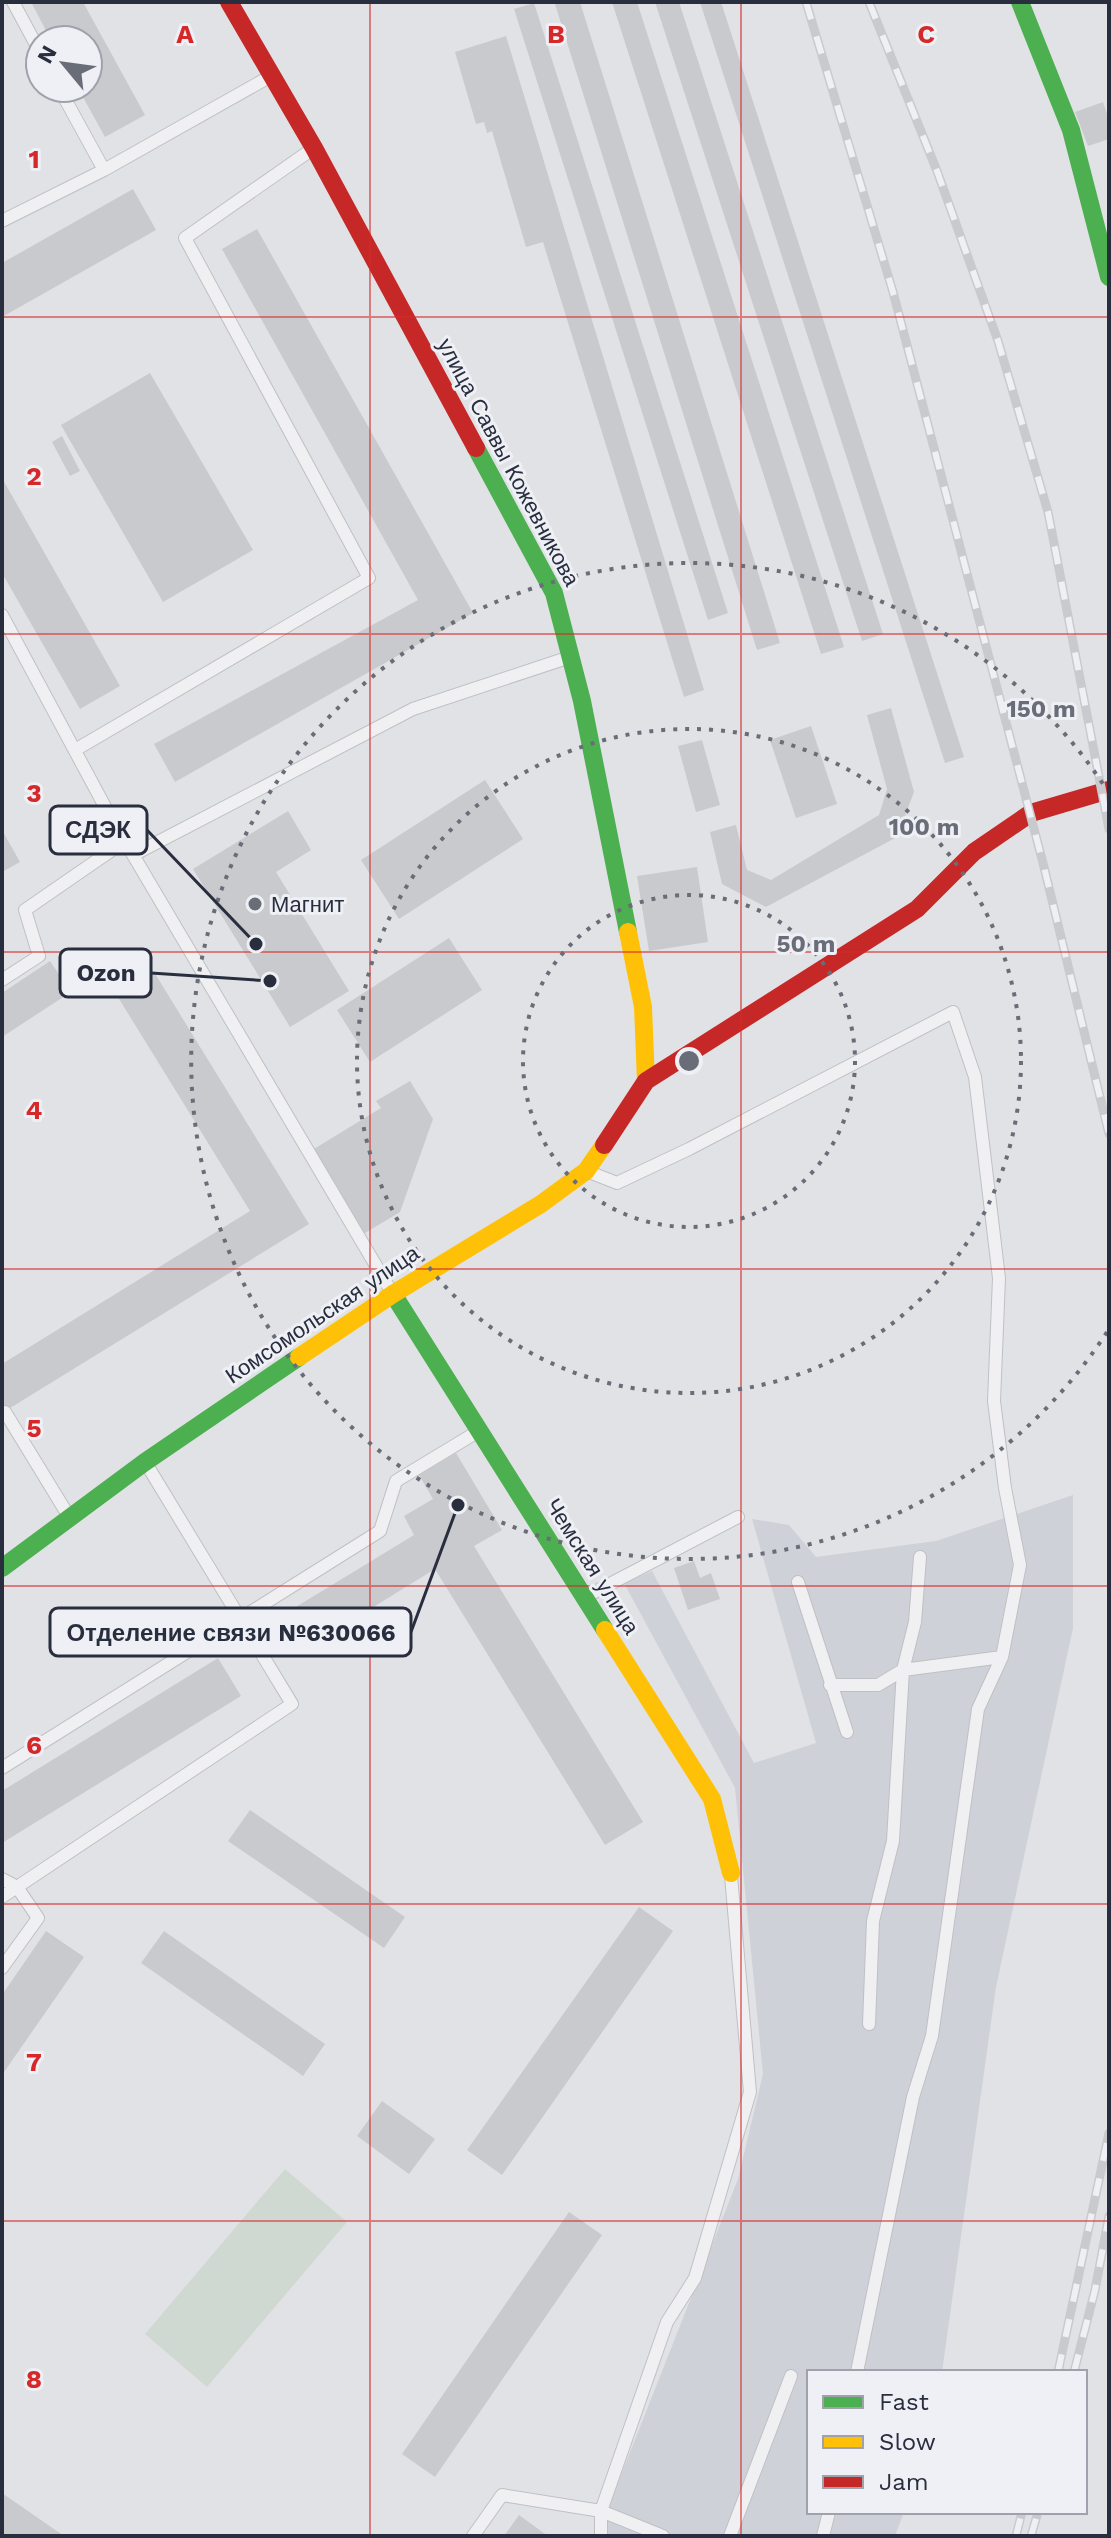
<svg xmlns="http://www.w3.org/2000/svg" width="1111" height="2538" viewBox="0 0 1111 2538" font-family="'Work Sans',sans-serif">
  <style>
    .built { fill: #cfd1d8 }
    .green { fill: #d0d9d1 }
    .building { fill: #c9cacd }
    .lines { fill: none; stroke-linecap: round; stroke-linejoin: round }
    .lane-casing { stroke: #bfc0c3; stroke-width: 14 }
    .lane { stroke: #f0f0f2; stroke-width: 12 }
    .fast { stroke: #4caf50; stroke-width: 18 }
    .slow { stroke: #ffc107; stroke-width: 18 }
    .jam { stroke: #c62828; stroke-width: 18 }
    .rail-casing { stroke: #c9cacd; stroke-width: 9 }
    .rail { stroke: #eef0f5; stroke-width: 6; stroke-dasharray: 18; stroke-linecap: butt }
    .grid { fill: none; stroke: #d62828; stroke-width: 2; stroke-opacity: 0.55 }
    .ring { fill: none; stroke: #696d78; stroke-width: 4; stroke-dasharray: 4 8 }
    .poi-dot { fill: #696d78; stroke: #eef0f5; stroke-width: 3 }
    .labels { text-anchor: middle; stroke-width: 6; stroke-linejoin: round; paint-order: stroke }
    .street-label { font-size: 22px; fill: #282e3e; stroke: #eef0f5 }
    .poi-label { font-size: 22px; fill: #282e3e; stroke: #eef0f5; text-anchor: start }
    .grid-label { font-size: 26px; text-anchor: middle; font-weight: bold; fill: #d62828; stroke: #eef0f5; stroke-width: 6; stroke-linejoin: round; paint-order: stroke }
    .centre { fill: #696d78; stroke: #eef0f5; stroke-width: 4 }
    .ring-label { font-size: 24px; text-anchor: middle; font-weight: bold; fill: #696d78; stroke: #eef0f5; stroke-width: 6; stroke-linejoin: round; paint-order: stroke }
    .leader { fill: none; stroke: #282e3e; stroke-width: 3 }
    .callout-dot { fill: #282e3e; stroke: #eef0f5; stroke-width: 3 }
    .callout { fill: #eef0f5; stroke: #282e3e; stroke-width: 3 }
    .callout-label { font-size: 24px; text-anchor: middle; font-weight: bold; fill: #282e3e }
  </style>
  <rect width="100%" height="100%" fill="#e1e2e5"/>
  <!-- built -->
  <path class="built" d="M1073 1495V1628L996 1987 942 2372H809V2512H904L895 2536H594L606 2513 738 2179 763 2074 735 1788 624 1583 652 1571 754 1763 816 1743 752 1519 789 1525 816 1557 936 1541Z"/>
  <!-- green -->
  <path class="green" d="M285 2169 347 2222 207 2387 145 2334Z"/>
  <!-- building -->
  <path class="building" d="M31 2H83L145 115 105 137 78 88H88V40H51Z
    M563 2H580L780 643 757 650 555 4Z
    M612 2H637L844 647 821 654Z
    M655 2H679L883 634 862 641Z
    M700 2H721L964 757 945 763Z
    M534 3 728 613 708 620 514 9Z
    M506 36 704 690 684 697 543 242 526 247 492 131 487 133 484 122 476 124 455 52Z
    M1103 102 1109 120V139L1088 146 1075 112Z
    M133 189 156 230 2 317V263Z
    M257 229 473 613 175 782 154 744 418 600 222 249Z
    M150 373 253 550 163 602 61 425Z
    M62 436 80 471 70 476 52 442Z
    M2 478 120 686 80 709 2 573Z
    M891 708 914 792 897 837 766 907 722 884 710 832 736 825 747 870 771 880 879 815 887 789 867 715Z
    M811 726 837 804 796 818 770 740Z
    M702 740 720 805 696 812 678 746Z
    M485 780 523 839 399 919 361 860Z
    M288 811 311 850 276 872 349 991 290 1027 193 869Z
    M2 830 20 862 2 872Z
    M697 867 708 942 649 951 637 876Z
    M449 938 482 990 370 1062 337 1010Z
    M50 961 71 992 2 1037V993Z
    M154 972 309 1224 2 1413V1364L250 1211 116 994Z
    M410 1081 433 1119 400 1212 360 1236 309 1152 381 1108 376 1101Z
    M456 1453 502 1530 474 1546 643 1822 605 1845 435 1569 307 1648 286 1613 414 1535 404 1516 433 1499 419 1475Z
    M694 1561 700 1578 711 1573 720 1599 688 1610 674 1568Z
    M218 1658 241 1696 2 1843V1791Z
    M250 1810 405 1917 384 1948 228 1841Z
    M639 1907 673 1931 502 2175 467 2150Z
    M46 1931 84 1957 2 2075V1995Z
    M164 1931 325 2044 303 2076 141 1963Z
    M382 2101 435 2139 409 2174 357 2136Z
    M569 2212 602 2235 435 2477 402 2454Z
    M2 2493 64 2536H2Z
    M519 2515 548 2536H504Z"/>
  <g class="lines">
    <defs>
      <path id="lane" d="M13 2 40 52
        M59 88 104 170
        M2 221 104 170 271 76
        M2 615 110 816 391 1291
        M75 750 369 578 185 238 311 150
        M133 855 413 709 570 657
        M2 980 39 956 25 910 125 841
        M589 1172 617 1183 689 1149 953 1012 975 1077 999 1278 994 1401 1005 1488 1020 1565 1002 1657 978 1709 932 2036 913 2097 857 2372
        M5 1412 68 1515
        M798 1582 847 1732
        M587 1596 738 1517
        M830 1685H878L903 1670 1002 1657
        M2 1768 380 1531 396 1481 477 1432
        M2 1879 17 1887 38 1918 2 1968
        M2 1897 292 1704 147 1465
        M869 2024 873 1921 893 1841 903 1670 915 1622 920 1557
        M473 2536 502 2495 601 2511 663 2536
        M601 2536V2511L667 2322 695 2278 750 2092 731 1876
        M730 2536 791 2376
        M823 2536 829 2512"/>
    </defs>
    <!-- lane casing -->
    <use href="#lane" class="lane-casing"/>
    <!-- lane -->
    <use href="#lane" class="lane"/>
    <!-- fast -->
    <path class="fast" d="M1020 2 1071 130 1109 277
      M476 448 554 593 582 701 628 932
      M393 1294 605 1630
      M2 1568 145 1462 299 1357"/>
    <!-- slow -->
    <path class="slow" d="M628 932 643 1007 646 1081
      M299 1357 393 1294 541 1204 586 1171 604 1145
      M605 1630 712 1799 731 1873"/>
    <!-- jam -->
    <path class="jam" d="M229 2 314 148 476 448
      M604 1145 646 1081 917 909 974 852 1031 813 1109 790"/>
    <defs>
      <path id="rail" d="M806 2 893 292 1043 863 1109 1134
        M869 2 937 171 998 341 1048 512 1109 829
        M1058 2372 1109 2133
        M1074 2372 1095 2290 1109 2216
        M1016 2536 1022 2512
        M1031 2536 1038 2512"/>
    </defs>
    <!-- rail casing -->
    <use href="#rail" class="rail-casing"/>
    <!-- rail -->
    <use href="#rail" class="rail"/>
  </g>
  <!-- grid -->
  <path class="grid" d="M370 2V2536M741 2V2536M2 317H1109M2 634H1109M2 952H1109M2 1269H1109M2 1586H1109M2 1904H1109M2 2221H1109"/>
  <!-- distance rings -->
  <g class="ring">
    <circle cx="689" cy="1061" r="166"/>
    <circle cx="689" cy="1061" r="332"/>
    <path d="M1107 1332A498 498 0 1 1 1107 790"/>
  </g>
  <!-- markers -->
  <circle class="poi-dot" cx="255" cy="904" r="8"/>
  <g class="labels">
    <!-- street labels -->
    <g class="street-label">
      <text transform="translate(509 462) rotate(62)" y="8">улица Саввы Кожевникова</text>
      <text transform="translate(322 1314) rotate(-34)" y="8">Комсомольская улица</text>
      <text transform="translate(593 1566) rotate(58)" y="8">Чемская улица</text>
    </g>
    <!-- poi labels -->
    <g class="poi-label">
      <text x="271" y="912">Магнит</text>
    </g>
  </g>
  <g class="grid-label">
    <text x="185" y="43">A</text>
    <text x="556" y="43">B</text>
    <text x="926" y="43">C</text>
    <text x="34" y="168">1</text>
    <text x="34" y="485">2</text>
    <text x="34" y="802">3</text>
    <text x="34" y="1119">4</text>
    <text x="34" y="1437">5</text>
    <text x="34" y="1754">6</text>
    <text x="34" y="2071">7</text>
    <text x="34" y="2388">8</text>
  </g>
  <circle cx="689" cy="1061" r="12" class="centre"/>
  <g class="ring-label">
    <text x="1041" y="717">150 m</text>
    <text x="924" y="835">100 m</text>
    <text x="806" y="952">50 m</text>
  </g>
  <!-- callouts -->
  <path class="leader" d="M256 944L147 830M270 981L151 973M458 1505L411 1632"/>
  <g class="callout-dot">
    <circle cx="256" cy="944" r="8"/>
    <circle cx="270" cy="981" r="8"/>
    <circle cx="458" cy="1505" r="8"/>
  </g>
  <g class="callout">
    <rect x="50" y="806" width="97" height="48" rx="8"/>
    <rect x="60" y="949" width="91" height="48" rx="8"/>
    <rect x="50" y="1608" width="361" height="48" rx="8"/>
  </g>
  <g class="callout-label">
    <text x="98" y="838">СДЭК</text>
    <text x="106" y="981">Ozon</text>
    <text x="231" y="1641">Отделение связи №630066</text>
  </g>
  <!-- border -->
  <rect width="1111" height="2538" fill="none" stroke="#282e3e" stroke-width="8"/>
  <!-- legend -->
  <rect x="807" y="2370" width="280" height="144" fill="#eef0f5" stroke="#9fa2ac" stroke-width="2"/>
  <rect x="823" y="2396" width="40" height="12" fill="#4caf50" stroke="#9fa2ac" stroke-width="2"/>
  <text x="879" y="2410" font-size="24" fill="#282e3e">Fast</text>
  <rect x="823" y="2436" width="40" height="12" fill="#ffc107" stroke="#9fa2ac" stroke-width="2"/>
  <text x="879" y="2450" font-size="24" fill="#282e3e">Slow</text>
  <rect x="823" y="2476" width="40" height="12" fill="#c62828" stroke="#9fa2ac" stroke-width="2"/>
  <text x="879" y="2490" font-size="24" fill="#282e3e">Jam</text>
  <!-- north arrow -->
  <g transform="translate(64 64) rotate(299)"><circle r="38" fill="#eef0f5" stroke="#9fa2ac" stroke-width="2"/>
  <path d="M0-6L14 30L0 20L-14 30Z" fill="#696d78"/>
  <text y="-12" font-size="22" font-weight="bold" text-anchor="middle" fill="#282e3e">N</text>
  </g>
</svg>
